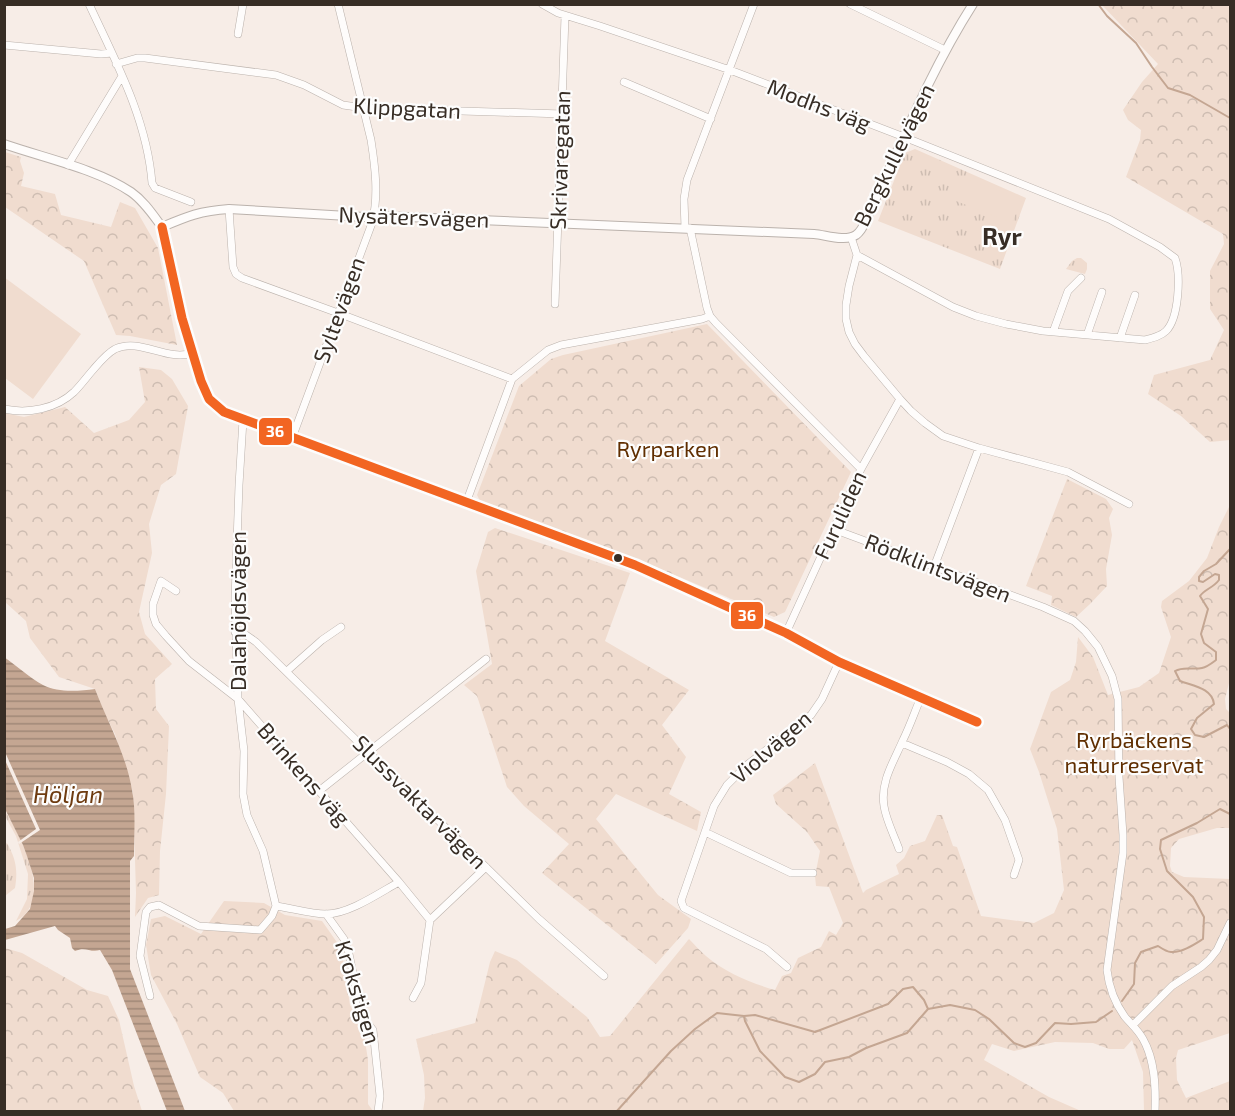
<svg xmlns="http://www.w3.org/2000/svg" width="1235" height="1116" viewBox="0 0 1235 1116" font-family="'Exo 2',sans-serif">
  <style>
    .grass { fill: url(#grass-tufts) }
    .forest { fill: url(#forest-crowns) }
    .pitch { fill: #f0dccf }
    .water { fill: url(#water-rules) }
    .pier { fill: #f7ede7 }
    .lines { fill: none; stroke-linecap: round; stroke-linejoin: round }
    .stream { stroke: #c4a692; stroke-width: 2 }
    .minor-casing { stroke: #bbb2ac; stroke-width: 8 }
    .tertiary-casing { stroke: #bbb2ac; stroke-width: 10 }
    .minor { stroke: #fefcfb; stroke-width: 7 }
    .tertiary { stroke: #fefcfb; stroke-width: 8 }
    .bus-1-casing { stroke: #fdfdfd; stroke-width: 14 }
    .bus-1 { stroke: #f26522; stroke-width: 9 }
    .bus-dot { fill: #372d25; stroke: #fdfdfd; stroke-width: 2 }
    .labels { text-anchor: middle; stroke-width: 4.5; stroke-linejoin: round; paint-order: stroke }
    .street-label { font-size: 22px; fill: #372d25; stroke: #fdfdfd }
    .park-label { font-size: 22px; fill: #602e00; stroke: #fdfdfd }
    .neighbourhood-label { font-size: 24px; font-weight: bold; fill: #372d25; stroke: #fdfdfd }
    .water-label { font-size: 24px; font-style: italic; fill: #6e3b10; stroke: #fdfdfd }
    .line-badge { stroke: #fdfdfd; stroke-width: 2 }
    .badge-label { font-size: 16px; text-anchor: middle; font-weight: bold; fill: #fff }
  </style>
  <defs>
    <pattern id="grass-tufts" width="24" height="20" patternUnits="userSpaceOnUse" patternTransform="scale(1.5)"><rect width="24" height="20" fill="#f0dccf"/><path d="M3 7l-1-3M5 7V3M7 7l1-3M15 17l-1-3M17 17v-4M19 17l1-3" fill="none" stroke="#cebdb2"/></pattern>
    <pattern id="forest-crowns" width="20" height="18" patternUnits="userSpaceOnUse" patternTransform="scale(1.5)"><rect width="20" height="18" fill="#f0dccf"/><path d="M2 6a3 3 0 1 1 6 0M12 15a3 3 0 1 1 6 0" fill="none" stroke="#cebdb2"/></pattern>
    <pattern id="water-rules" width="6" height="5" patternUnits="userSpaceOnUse" patternTransform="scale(1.5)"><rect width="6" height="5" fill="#c4a692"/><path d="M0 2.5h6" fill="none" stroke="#a08877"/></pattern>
  </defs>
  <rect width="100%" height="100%" fill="#f7ede7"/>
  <!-- grass -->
  <path class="grass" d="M915 149 1026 198 1000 269 878 221 905 153Z
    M1077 258H1081L1087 263V269L1085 274 1066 269 1072 261Z
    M4 809C21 837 55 900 16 921L27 899 28 874 16 836 5 816Z
    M7 843C16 859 18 870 15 888L5 896V844Z"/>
  <!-- forest -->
  <path class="forest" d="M1102 5H1230V440L1210 442 1181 416 1148 394 1154 375 1210 360 1224 330 1210 309V271L1224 244 1223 234 1126 177 1140 140 1141 130 1128 120 1123 110 1142 82 1158 64Z
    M5 152 21 157 20 161 24 173 21 186 55 194 61 215 111 227 120 202 135 208 158 248 177 345 130 336 116 335 84 261 5 207Z
    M707 324 851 472 785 612 774 617 651 565 480 501 477 495 519 386 551 359 563 355Z
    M139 367 161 370 172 379 188 406 176 474 161 485 149 524 152 553 139 612 145 634 172 664 155 679 156 709 169 726 166 794 160 851 159 895 148 898 135 917 136 893 133 792 115 734 105 714 95 689 59 677 30 638 26 621 5 602 4 413 24 417 65 407 94 433 129 420 145 402Z
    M1067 479 1106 499 1113 509 1109 518 1112 535 1106 569 1107 586 1090 604 1076 617 1051 605 1052 596 1026 586Z
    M1230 505V679L1225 699 1226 709 1230 713V828H1217L1179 839 1171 848 1170 866 1172 872 1184 877 1230 879V1033L1178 1050 1176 1058 1177 1080 1186 1098 1230 1081V1111H1144L1143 1072 1132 1040 1124 1049H1109L1093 1043 1055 1042 1014 1051 992 1044 984 1060 1049 1097 1081 1111H423L425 1098 424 1075 416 1039 475 1023 490 962 495 951 517 960 587 1017 600 1037 610 1036 689 939C695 945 700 951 706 956 726 973 751 983 775 990L782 976 791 973 798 958 821 947 829 931 836 935 843 923 829 887 816 886 815 876 820 851 807 832 776 804 773 795 815 763 863 893 866 890 899 874 896 865 904 858 910 846 925 841 937 815H942L953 846 957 847 981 916 1034 923 1054 913 1064 890 1057 829 1039 772 1030 749 1051 692 1070 680 1076 662 1078 637 1093 657 1108 695 1139 687 1159 673 1171 637 1161 607 1162 601 1189 581 1207 558 1219 527Z
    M495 528 630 573 605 641 689 690 662 725 686 757 669 794 701 812 697 831 616 794 596 819 658 895 691 919 688 928 656 964 542 873 569 844 524 806 507 787 477 696 464 685 492 664 476 571 488 532Z
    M224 901 264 903 285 915 322 921 341 948 350 1005 363 1028 368 1060V1104L373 1111H234L223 1093 200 1077 177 1024 151 975 146 945 151 919 165 916 201 934Z
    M5 948 22 953 87 990 108 996 119 1020 134 1086 142 1111H5Z"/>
  <!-- pitch -->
  <path class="pitch" d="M964 178 1022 199 1012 223 956 201Z
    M4 277 81 334 33 399 5 378Z"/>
  <!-- water -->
  <path class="water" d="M4 657C17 666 30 678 43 685 58 693 79 691 95 689 108 723 126 754 132 790 136 809 134 835 134 856L130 861V969L185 1111H167L112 970 100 950C90 953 86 946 75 951L72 948 70 938 58 930 55 926 5 940V929L15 926 30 909 34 891V878L27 856 23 845 5 809Z"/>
  <!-- pier -->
  <path class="pier" d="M5 752 40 830 19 844 18 842 36 829 5 760Z"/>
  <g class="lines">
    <!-- stream -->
    <path class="stream" d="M1098 4 1107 16 1136 43 1152 67 1168 88 1190 95 1230 118
      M1230 549 1216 564 1204 571 1199 577V581L1203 582 1215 574 1219 575V580C1213 588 1205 589 1200 596L1208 609 1201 634 1204 643 1216 652V660C1212 663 1207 667 1202 668 1192 670 1184 666 1175 671L1180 681C1193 686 1212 688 1214 704L1197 718 1191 729 1195 735 1204 737 1227 725 1230 729
      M1122 1001 1134 984 1135 963 1141 952 1158 946C1161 948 1167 952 1171 952 1182 953 1195 944 1203 939L1204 917 1193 897 1167 871 1160 849 1161 840 1197 823 1220 809 1230 814
      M744 1016 755 1015 815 1032 888 1004 903 989 913 987 924 1000 928 1009
      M616 1112 671 1051 695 1029 717 1013 744 1016 745 1021 760 1051 785 1077 799 1082 815 1074 825 1062 849 1057 866 1048 907 1033 928 1009 950 1005 975 1010 989 1019 1014 1043 1025 1047 1036 1043 1055 1023 1071 1024 1096 1022 1112 1011"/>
    <defs>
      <path id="minor" d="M89 4C116 62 147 119 152 183L155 188 191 202
        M542 4 558 13 600 26 730 70 904 137 1109 219 1160 247 1175 258C1181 275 1179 318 1166 331 1161 336 1153 338 1145 340L1043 331 1006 324 976 316 953 307 857 255
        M850 4 945 50
        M238 34 243 4
        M4 45 101 54 112 53
        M116 64 137 58H145L276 75 304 85 343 105 364 108 563 114
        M624 82 711 119
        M68 165 122 76
        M229 209 233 267 236 274 242 278 338 313 512 379
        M162 227 182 318 201 381 209 399 224 412 635 565 786 633 839 662 977 722
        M685 228 684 199 687 180 754 4
        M690 228 707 308 710 316 716 323 861 469
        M851 237 857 255 849 286 846 305V319L849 332 855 344 864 356 900 399 911 411 925 423 943 436 979 448 1068 472 1129 504
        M555 304 565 16
        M1053 332 1068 291 1081 278
        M1087 335 1102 292
        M1120 338 1135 295
        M4 409C28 414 56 409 74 392 80 386 86 378 92 371 99 363 106 354 115 349 140 337 167 362 192 353
        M243 420 239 485 235 600 238 699 244 751 243 794 247 815 263 851 276 906
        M292 438 372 223C379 196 375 166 371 140L338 4
        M466 503 512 379 548 350 561 345 702 319 710 316
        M833 529 1043 607 1074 621 1085 631 1098 647 1112 676 1118 699 1119 777 1123 835V853L1107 970C1109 988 1114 1002 1125 1017 1131 1024 1138 1030 1143 1039 1155 1060 1156 1087 1155 1112
        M934 567 979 448
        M176 591 161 581 153 604V615L156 624 166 636 189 661 238 699 399 882 430 920 421 983 413 998
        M235 632 246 635 256 642 539 919 604 976
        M786 633 861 469 900 399
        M287 671 322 640 341 627
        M902 743 947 762 969 774 988 790 1005 820 1019 860 1014 875
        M319 791 486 659
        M705 832 791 873H813
        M899 849C894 835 886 820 884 806 880 782 894 761 903 740 910 726 915 711 921 697
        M276 906C291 908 311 914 326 914 349 914 379 893 399 882
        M326 914 344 939 348 949 355 983 356 1004 359 1012 373 1030 380 1096 378 1111
        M430 920 486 867
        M787 967 766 949 684 908 681 901 714 806 727 785 747 765 811 715 822 699 839 662
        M150 996 140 956 146 912 150 907 159 905 199 926 260 930 272 916 276 906
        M1133 1025 1172 986 1201 967 1209 960 1217 950 1230 923"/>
      <path id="tertiary" d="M4 144C44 158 97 169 131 192 144 201 153 215 162 227 188 216 200 211 229 209L365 217 382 216 814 234C826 235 845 242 856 235 860 232 863 227 865 222 899 149 929 73 973 4"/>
    </defs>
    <!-- minor casing -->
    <use href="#minor" class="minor-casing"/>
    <!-- tertiary casing -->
    <use href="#tertiary" class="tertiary-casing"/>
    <!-- minor -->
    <use href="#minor" class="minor"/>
    <!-- tertiary -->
    <use href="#tertiary" class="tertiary"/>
    <defs>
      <path id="bus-1" d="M162 227 182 318 201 381 209 399 224 412 635 565 786 633 839 662 977 722"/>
    </defs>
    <!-- bus-1 casing -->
    <use href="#bus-1" class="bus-1-casing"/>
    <!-- bus-1 -->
    <use href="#bus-1" class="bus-1"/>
  </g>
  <!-- markers -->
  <circle class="bus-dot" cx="618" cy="558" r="5"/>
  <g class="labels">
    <!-- street labels -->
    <g class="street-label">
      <text transform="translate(819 105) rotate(21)" y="8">Modhs väg</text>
      <text transform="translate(407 108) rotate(3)" y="8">Klippgatan</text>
      <text transform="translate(894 155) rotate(-64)" y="8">Bergkullevägen</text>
      <text transform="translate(560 160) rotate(-88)" y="8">Skrivaregatan</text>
      <text transform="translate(414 217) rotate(2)" y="8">Nysätersvägen</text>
      <text transform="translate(339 310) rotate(-70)" y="8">Syltevägen</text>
      <text transform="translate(840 515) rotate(-65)" y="8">Furuliden</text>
      <text transform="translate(938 568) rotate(21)" y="8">Rödklintsvägen</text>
      <text transform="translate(238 611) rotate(-90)" y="8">Dalahöjdsvägen</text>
      <text transform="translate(771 747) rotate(-41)" y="8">Violvägen</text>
      <text transform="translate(304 774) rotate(49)" y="8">Brinkens väg</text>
      <text transform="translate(420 802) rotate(45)" y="8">Slussvaktarvägen</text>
      <text transform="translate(358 992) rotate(73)" y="8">Krokstigen</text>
    </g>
    <!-- park labels -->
    <g class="park-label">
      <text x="668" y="457">Ryrparken</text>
      <text x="1134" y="748">Ryrbäckens<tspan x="1134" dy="25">naturreservat</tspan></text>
    </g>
    <!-- neighbourhood labels -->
    <g class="neighbourhood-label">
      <text x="1002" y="245">Ryr</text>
    </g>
    <!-- water labels -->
    <g class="water-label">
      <text x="68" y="803">Höljan</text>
    </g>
  </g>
  <g class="line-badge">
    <rect x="258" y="417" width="35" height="29" rx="6" fill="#f26522"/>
    <rect x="730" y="601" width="34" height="29" rx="6" fill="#f26522"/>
  </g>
  <g class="badge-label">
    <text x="275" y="437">36</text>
    <text x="747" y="621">36</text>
  </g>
  <!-- border -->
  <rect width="1235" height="1116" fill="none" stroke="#372d25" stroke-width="12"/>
</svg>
